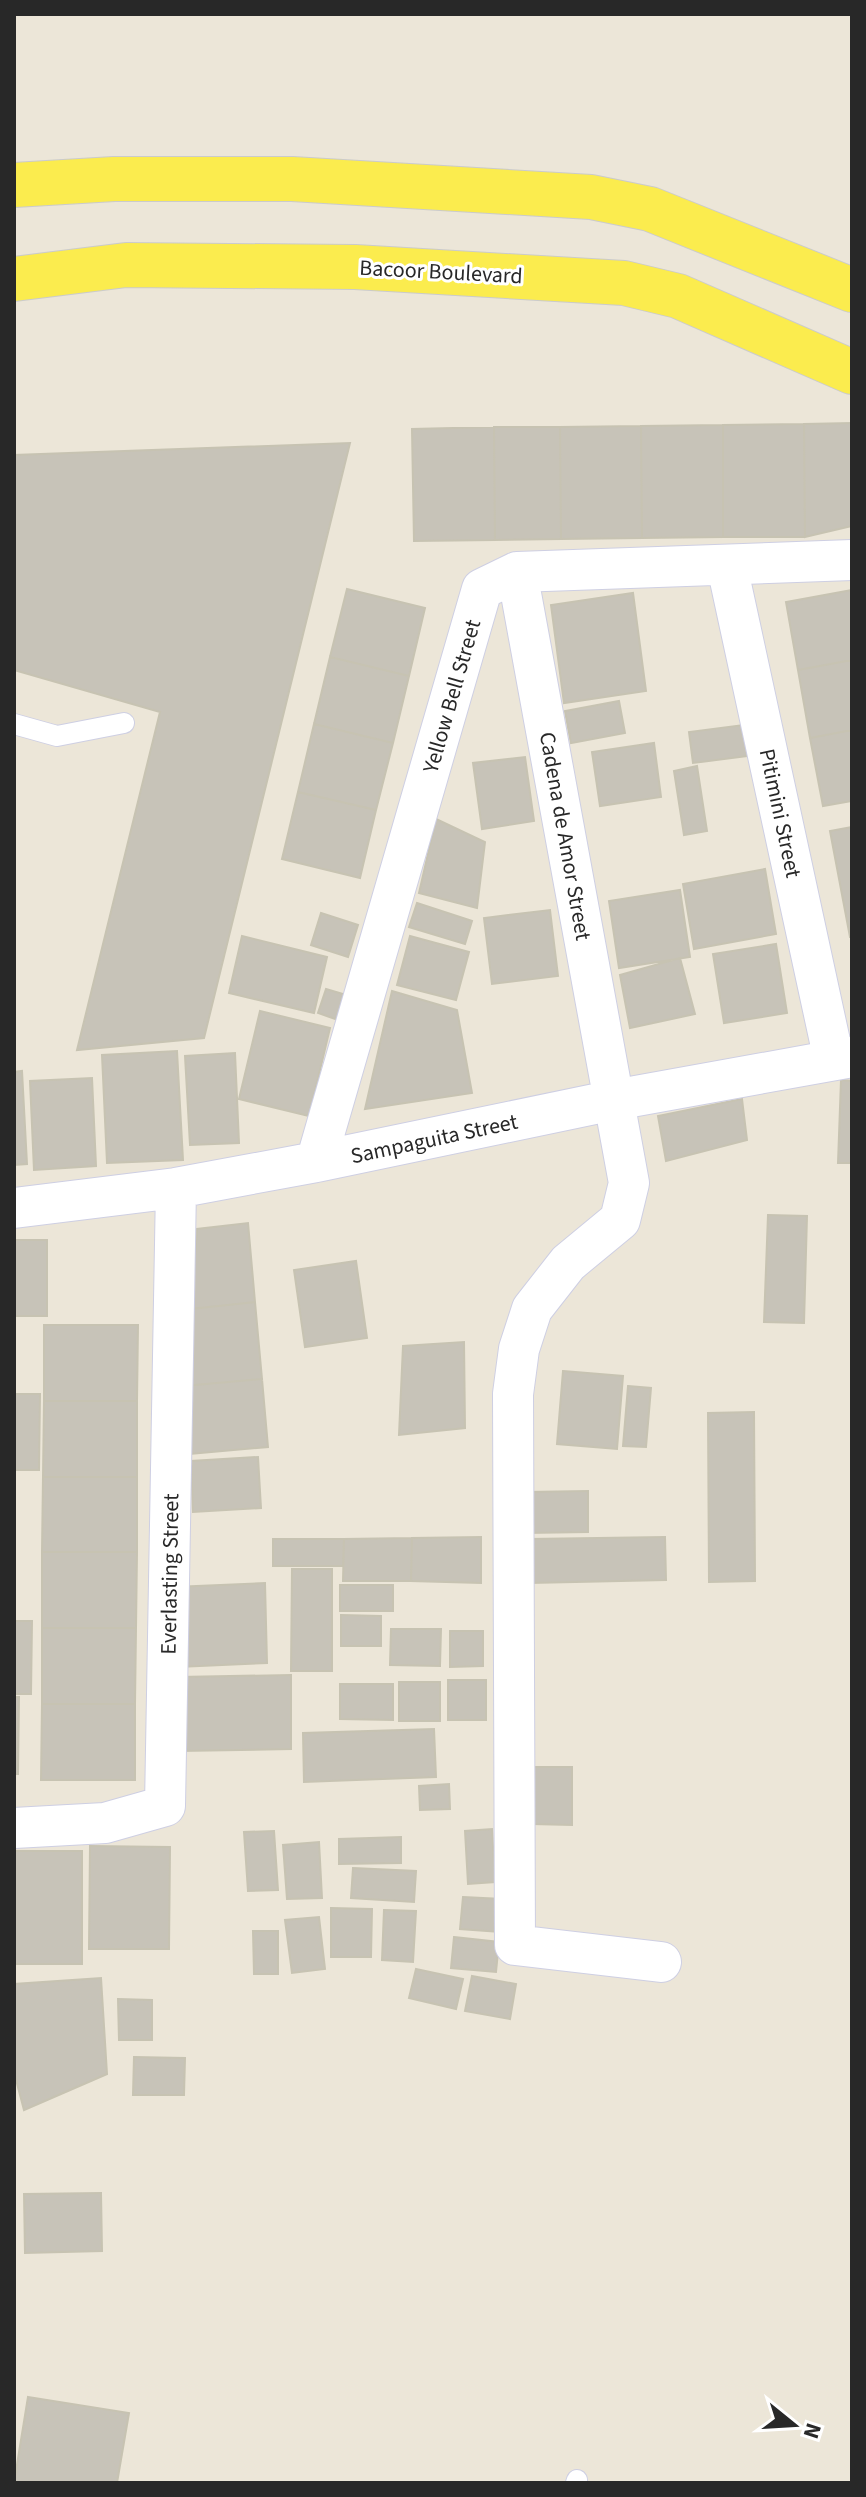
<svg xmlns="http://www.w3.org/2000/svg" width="866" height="2497" viewBox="0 0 866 2497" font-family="'Source Sans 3',sans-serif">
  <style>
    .building { fill: #c7c3b8; stroke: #c7c3b2; stroke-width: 2 }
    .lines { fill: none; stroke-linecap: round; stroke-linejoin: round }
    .lane-casing { stroke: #cecfe3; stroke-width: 22 }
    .street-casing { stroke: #cecfe3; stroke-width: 42 }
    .primary-casing { stroke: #cbcbcb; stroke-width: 46 }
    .lane { stroke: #fff; stroke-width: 20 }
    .street { stroke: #fff; stroke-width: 40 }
    .primary { stroke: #fbec4e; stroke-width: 44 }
    .labels { text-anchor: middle; stroke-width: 6; stroke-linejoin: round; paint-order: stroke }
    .street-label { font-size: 22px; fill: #282828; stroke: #fff }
  </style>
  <rect width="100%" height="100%" fill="#ece6d8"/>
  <!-- building -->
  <path class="building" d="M852 423V526L805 537 804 424Z
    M804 424 805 537H723V425Z
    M723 425V537L642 538 641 426Z
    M641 426 642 538 561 539 560 427Z
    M494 427 495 540 414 541 412 429Z
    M494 427H560L561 539 495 540Z
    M350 443 204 1038 77 1050 160 712 14 670V455Z
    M347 589 425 608 409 676 330 657Z
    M852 590V660L798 670 786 602Z
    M633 593 646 691 564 703 551 605Z
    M330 657 409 676 393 743 314 724Z
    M852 660V730L810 738 798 670Z
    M619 701 625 733 571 743 565 711Z
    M314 724 393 743 376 810 298 792Z
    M751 724 756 755 693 763 689 732Z
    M852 730V801L823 806 810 738Z
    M654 743 661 797 600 806 592 752Z
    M525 757 534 821 482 829 473 763Z
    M697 766 707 831 684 835 674 771Z
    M298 792 376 810 360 878 282 859Z
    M436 819 485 842 477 908 419 893Z
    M852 827V937H850L830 831Z
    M765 869 776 934 694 949 683 884Z
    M680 890 690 957 619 968 609 901Z
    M417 903 472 921 465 944 409 927Z
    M550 910 558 976 492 984 484 918Z
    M321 913 358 925 348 957 311 945Z
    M242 936 327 957 314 1013 229 993Z
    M410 936 469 952 456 1000 397 985Z
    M776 944 787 1013 724 1023 713 954Z
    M680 958 695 1014 630 1028 620 975Z
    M326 989 346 995 338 1020 318 1013Z
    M392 991 457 1010 472 1093 365 1109Z
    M260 1011 330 1028 309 1116 239 1099Z
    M177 1051 183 1160 107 1163 102 1055Z
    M235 1053 239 1143 190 1145 185 1056Z
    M22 1071 27 1164 14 1165V1072Z
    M92 1078 96 1166 34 1170 30 1081Z
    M841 1080 852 1081V1163H838Z
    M742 1099 747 1140 666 1161 658 1116Z
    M768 1215 807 1216 804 1323 764 1322Z
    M248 1223 255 1302 191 1309 197 1229Z
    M14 1240H47V1316H14Z
    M356 1261 367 1338 305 1347 294 1270Z
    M255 1302 262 1379 184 1386 191 1309Z
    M44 1325H138L137 1401H44Z
    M464 1342 465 1428 399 1435 403 1346Z
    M563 1371 623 1376 617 1449 557 1444Z
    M262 1379 268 1447 190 1454 184 1386Z
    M628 1386 651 1388 646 1447 623 1446Z
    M14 1394H40L39 1470H14Z
    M44 1401H137V1477H43Z
    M754 1412 755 1581 709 1582 708 1413Z
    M258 1457 261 1508 193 1512 191 1461Z
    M43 1477H137V1552H42Z
    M588 1491V1532L526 1533V1492Z
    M481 1537V1583L411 1581 412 1538Z
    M665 1537 666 1580 530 1583V1539Z
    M412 1538 411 1581H343L344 1539Z
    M273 1539H344L343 1566H273Z
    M42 1552H137L136 1628H42Z
    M292 1569H332V1671H291Z
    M265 1583 267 1663 178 1667 174 1587Z
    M340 1585H393V1611H340Z
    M341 1615 381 1616V1646H341Z
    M14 1621H32L31 1694H14Z
    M42 1628H136L135 1704H42Z
    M391 1629H441L440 1666 390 1665Z
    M450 1631H483V1666L450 1667Z
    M291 1675V1749L180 1751 179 1677Z
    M448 1680H486V1720H448Z
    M399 1682H440V1721H399Z
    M340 1684H393V1720L340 1719Z
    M14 1697H19L18 1774H14Z
    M42 1704H135V1780H41Z
    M434 1729 436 1777 304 1782 303 1733Z
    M533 1767H572V1825L532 1824Z
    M449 1784 450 1809 420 1810 419 1786Z
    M492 1829 495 1882 468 1884 465 1831Z
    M274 1831 278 1890 248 1891 244 1832Z
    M401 1837V1863L339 1864V1839Z
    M319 1842 322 1898 287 1899 283 1845Z
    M90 1846 170 1847 169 1949H89Z
    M14 1851H82V1964H14Z
    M353 1868 416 1871 414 1902 351 1898Z
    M463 1897 502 1899 500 1932 460 1929Z
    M331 1908 372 1909 371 1957H331Z
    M384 1910 416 1911 413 1962 382 1960Z
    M319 1917 325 1969 292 1973 285 1920Z
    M253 1931H278V1974H254Z
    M454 1937 499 1942 496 1972 451 1968Z
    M416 1969 463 1979 456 2009 409 1998Z
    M472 1976 516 1984 510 2019 465 2011Z
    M101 1978 107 2074 24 2110 14 2072V1984Z
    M118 1999 152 2000V2040H119Z
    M134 2057 185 2058 184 2095H133Z
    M101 2193 102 2251 25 2253 24 2194Z
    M28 2397 129 2413 117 2483H14Z"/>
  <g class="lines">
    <defs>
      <path id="lane" d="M14 724 57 736 124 723
        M576 2483 577 2480"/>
      <path id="street" d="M727 566 834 1060
        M517 572 629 1183 620 1220 568 1263 532 1309 519 1349 513 1394 515 1945 661 1962
        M316 1162 482 589 517 572 852 560
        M14 1208 176 1188 316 1162 614 1100 852 1057
        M14 1828 105 1823 165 1806 176 1188"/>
      <path id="primary" d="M14 185 114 179H292L591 197 650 209 852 290
        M14 279 126 265 355 267 624 283 678 296 852 372"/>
    </defs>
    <!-- lane casing -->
    <use href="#lane" class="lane-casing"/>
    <!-- street casing -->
    <use href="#street" class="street-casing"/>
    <!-- primary casing -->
    <use href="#primary" class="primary-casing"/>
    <!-- lane -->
    <use href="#lane" class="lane"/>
    <!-- street -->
    <use href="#street" class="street"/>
    <!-- primary -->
    <use href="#primary" class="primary"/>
  </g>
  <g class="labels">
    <!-- street labels -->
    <g class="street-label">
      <text transform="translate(441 271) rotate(3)" y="8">Bacoor Boulevard</text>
      <text transform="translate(451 696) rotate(-74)" y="8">Yellow Bell Street</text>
      <text transform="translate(781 813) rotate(78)" y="8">Pitimini Street</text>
      <text transform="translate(566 836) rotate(80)" y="8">Cadena de Amor Street</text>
      <text transform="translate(434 1138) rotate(-12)" y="8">Sampaguita Street</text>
      <text transform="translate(169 1574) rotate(-89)" y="8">Everlasting Street</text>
    </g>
  </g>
  <!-- border -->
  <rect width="866" height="2497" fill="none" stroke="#282828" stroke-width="32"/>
  <!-- north arrow -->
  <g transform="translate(794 2425) rotate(108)" stroke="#ffffff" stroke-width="6" paint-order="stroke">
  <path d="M0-6L14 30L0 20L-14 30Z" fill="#282828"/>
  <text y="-12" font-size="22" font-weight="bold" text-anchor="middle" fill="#282828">N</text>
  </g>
</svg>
